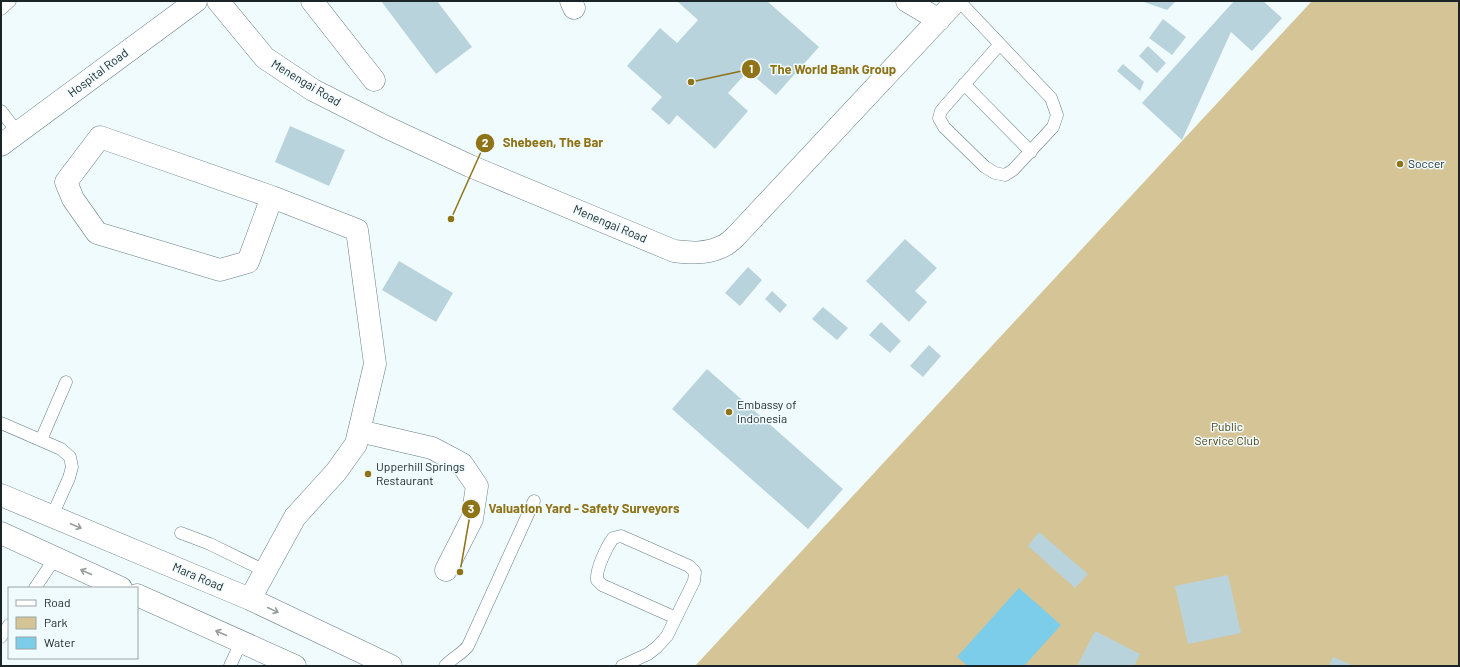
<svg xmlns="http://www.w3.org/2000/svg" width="1460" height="667" viewBox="0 0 1460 667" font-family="Barlow,sans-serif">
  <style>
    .green { fill: #d5c496 }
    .water { fill: #7bcde9 }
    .building { fill: #b9d3dc }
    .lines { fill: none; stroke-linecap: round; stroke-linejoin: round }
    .service-casing { stroke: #677e87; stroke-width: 13 }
    .minor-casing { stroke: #677e87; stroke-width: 23 }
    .service { stroke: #fff; stroke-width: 12 }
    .minor { stroke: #fff; stroke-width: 22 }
    .oneway { stroke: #989d9e }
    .poi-dot { fill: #8e7317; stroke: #f0fbfe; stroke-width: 1.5 }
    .labels { text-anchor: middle; stroke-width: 3; stroke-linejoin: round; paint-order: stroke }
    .street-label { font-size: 12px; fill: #1b2528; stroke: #f0fbfe }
    .poi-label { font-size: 12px; fill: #1b2528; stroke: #f0fbfe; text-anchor: start }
    .park-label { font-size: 12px; fill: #554510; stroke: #f0fbfe }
    .leader { fill: none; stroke: #8e7317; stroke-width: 1.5 }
    .callout-dot { fill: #8e7317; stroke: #f0fbfe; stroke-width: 1.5 }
    .mark-label { font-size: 12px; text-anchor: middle; font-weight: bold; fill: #fff }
    .callout-label { font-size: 13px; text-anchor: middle; font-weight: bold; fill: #8e7317; stroke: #f0fbfe; stroke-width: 3; stroke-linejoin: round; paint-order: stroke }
  </style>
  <rect width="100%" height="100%" fill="#f0fbfe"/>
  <!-- green -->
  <path class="green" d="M1312 1H1459V666H695Z"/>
  <!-- water -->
  <path class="water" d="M1019 588 1061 625 1024 666H968L957 657Z"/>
  <!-- building -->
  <path class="building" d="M381 1H437L472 47 436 74Z
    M677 1H767L819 47 776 95 748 71 728 93 748 111 715 149 677 115 669 125 651 109 662 97 627 66 660 28 677 43 698 20Z
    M1141 1H1176L1167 10Z
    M1234 1H1263L1282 18 1252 51 1231 32 1182 140 1142 103Z
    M1163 19 1186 37 1172 55 1149 38Z
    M1148 46 1166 63 1157 73 1139 56Z
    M1123 64 1144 82 1140 91 1117 71Z
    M290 126 345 150 329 186 275 162Z
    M905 239 937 268 915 291 927 302 909 322 866 281Z
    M399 261 453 293 436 322 382 290Z
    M748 267 762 280 740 306 725 293Z
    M772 291 787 305 780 313 765 299Z
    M823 307 848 328 837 340 812 319Z
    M881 322 901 341 890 353 869 335Z
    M929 345 941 356 923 377 910 366Z
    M707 369 843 489 808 529 672 409Z
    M1039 532 1088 574 1075 588 1028 546Z
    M1228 575 1241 633 1188 644 1175 586Z
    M1095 631 1140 654 1134 666H1077Z
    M1333 657 1354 666H1329Z"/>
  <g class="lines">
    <defs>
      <path id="service" d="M959 1 1051 98 1057 115 1053 127 1013 170 1005 175 995 173 985 167 944 127 939 118 941 111 947 104 1000 44
        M1 9 10 1
        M964 84 1031 152
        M1 111 18 133
        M1 423 61 449 70 457 72 467 69 478 52 516
        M41 440 66 382
        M181 533 210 544 265 571
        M35 588 55 558
        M1 637 9 625
        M230 666 241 642
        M445 666C452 658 462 654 468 646L534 501
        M622 666 648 654 657 647 667 636 694 581 695 572 689 566 621 536 613 538C606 548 596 569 597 580L602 585 676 618"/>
      <path id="minor" d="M218 1 265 58 313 90 386 127 470 166 674 251C690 253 706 254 721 247 727 245 732 240 736 236L956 1
        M312 1 374 80
        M571 1 574 8
        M907 1 939 20
        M1 145 196 1
        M359 431 432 448 462 464 477 486 472 519 446 570
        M1 495 250 599 391 666
        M1 533 121 588
        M137 595 295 666
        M250 599 295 517 336 472 356 444 375 364 357 230 272 197 248 262 220 270 97 233 73 199 66 182 100 137 272 197"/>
    </defs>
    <!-- service casing -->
    <use href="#service" class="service-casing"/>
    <!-- minor casing -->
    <use href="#minor" class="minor-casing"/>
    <!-- service -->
    <use href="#service" class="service"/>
    <!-- minor -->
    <use href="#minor" class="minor"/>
  </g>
  <!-- one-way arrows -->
  <defs><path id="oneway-shaft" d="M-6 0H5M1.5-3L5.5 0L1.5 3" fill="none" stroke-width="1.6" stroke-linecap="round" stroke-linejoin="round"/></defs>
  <g class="oneway">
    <use href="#oneway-shaft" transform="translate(76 526) rotate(23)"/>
    <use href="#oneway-shaft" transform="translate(86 572) rotate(-156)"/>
    <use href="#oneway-shaft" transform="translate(273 610) rotate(25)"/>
    <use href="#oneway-shaft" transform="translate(221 633) rotate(-156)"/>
  </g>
  <!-- markers -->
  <g class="poi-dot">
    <circle cx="1400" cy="164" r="4"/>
    <circle cx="729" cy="412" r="4"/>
    <circle cx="368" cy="474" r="4"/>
  </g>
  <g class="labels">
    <!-- street labels -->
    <g class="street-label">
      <text transform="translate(98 73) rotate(-37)" y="4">Hospital Road</text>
      <text transform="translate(306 83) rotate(31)" y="4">Menengai Road</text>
      <text transform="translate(610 224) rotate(23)" y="4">Menengai Road</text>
      <text transform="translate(198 577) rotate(23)" y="4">Mara Road</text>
    </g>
    <!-- poi labels -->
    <g class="poi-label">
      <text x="1408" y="168">Soccer</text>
      <text x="737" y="409">Embassy of<tspan x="737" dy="14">Indonesia</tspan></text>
      <text x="376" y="471">Upperhill Springs<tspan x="376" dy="14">Restaurant</tspan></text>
    </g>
    <!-- park labels -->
    <g class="park-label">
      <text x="1227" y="431">Public<tspan x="1227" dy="14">Service Club</tspan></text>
    </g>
  </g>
  <!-- callouts -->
  <path class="leader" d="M691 82L751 69M451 219L485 143M460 572L471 509"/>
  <g class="callout-dot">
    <circle cx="691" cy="82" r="4"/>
    <circle cx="451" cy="219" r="4"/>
    <circle cx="460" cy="572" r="4"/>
    <circle cx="751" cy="69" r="10"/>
    <circle cx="485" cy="143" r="10"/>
    <circle cx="471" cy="509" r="10"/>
  </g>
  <g class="mark-label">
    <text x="751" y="73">1</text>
    <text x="485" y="147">2</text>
    <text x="471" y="513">3</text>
  </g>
  <g class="callout-label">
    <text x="833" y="74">The World Bank Group</text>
    <text x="553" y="147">Shebeen, The Bar</text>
    <text x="584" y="513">Valuation Yard - Safety Surveyors</text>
  </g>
  <!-- border -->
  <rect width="1460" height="667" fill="none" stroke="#1b2528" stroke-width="4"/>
  <!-- legend -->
  <rect x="8" y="587" width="130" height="72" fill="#f0fbfe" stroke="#9ba5a8"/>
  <rect x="16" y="600" width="20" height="6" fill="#ffffff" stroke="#9ba5a8"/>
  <text x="44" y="607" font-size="12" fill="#1b2528">Road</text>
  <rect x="16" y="617" width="20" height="12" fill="#d5c496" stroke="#9ba5a8"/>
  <text x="44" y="627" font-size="12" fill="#1b2528">Park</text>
  <rect x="16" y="637" width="20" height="12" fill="#7bcde9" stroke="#9ba5a8"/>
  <text x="44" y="647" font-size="12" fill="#1b2528">Water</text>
</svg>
